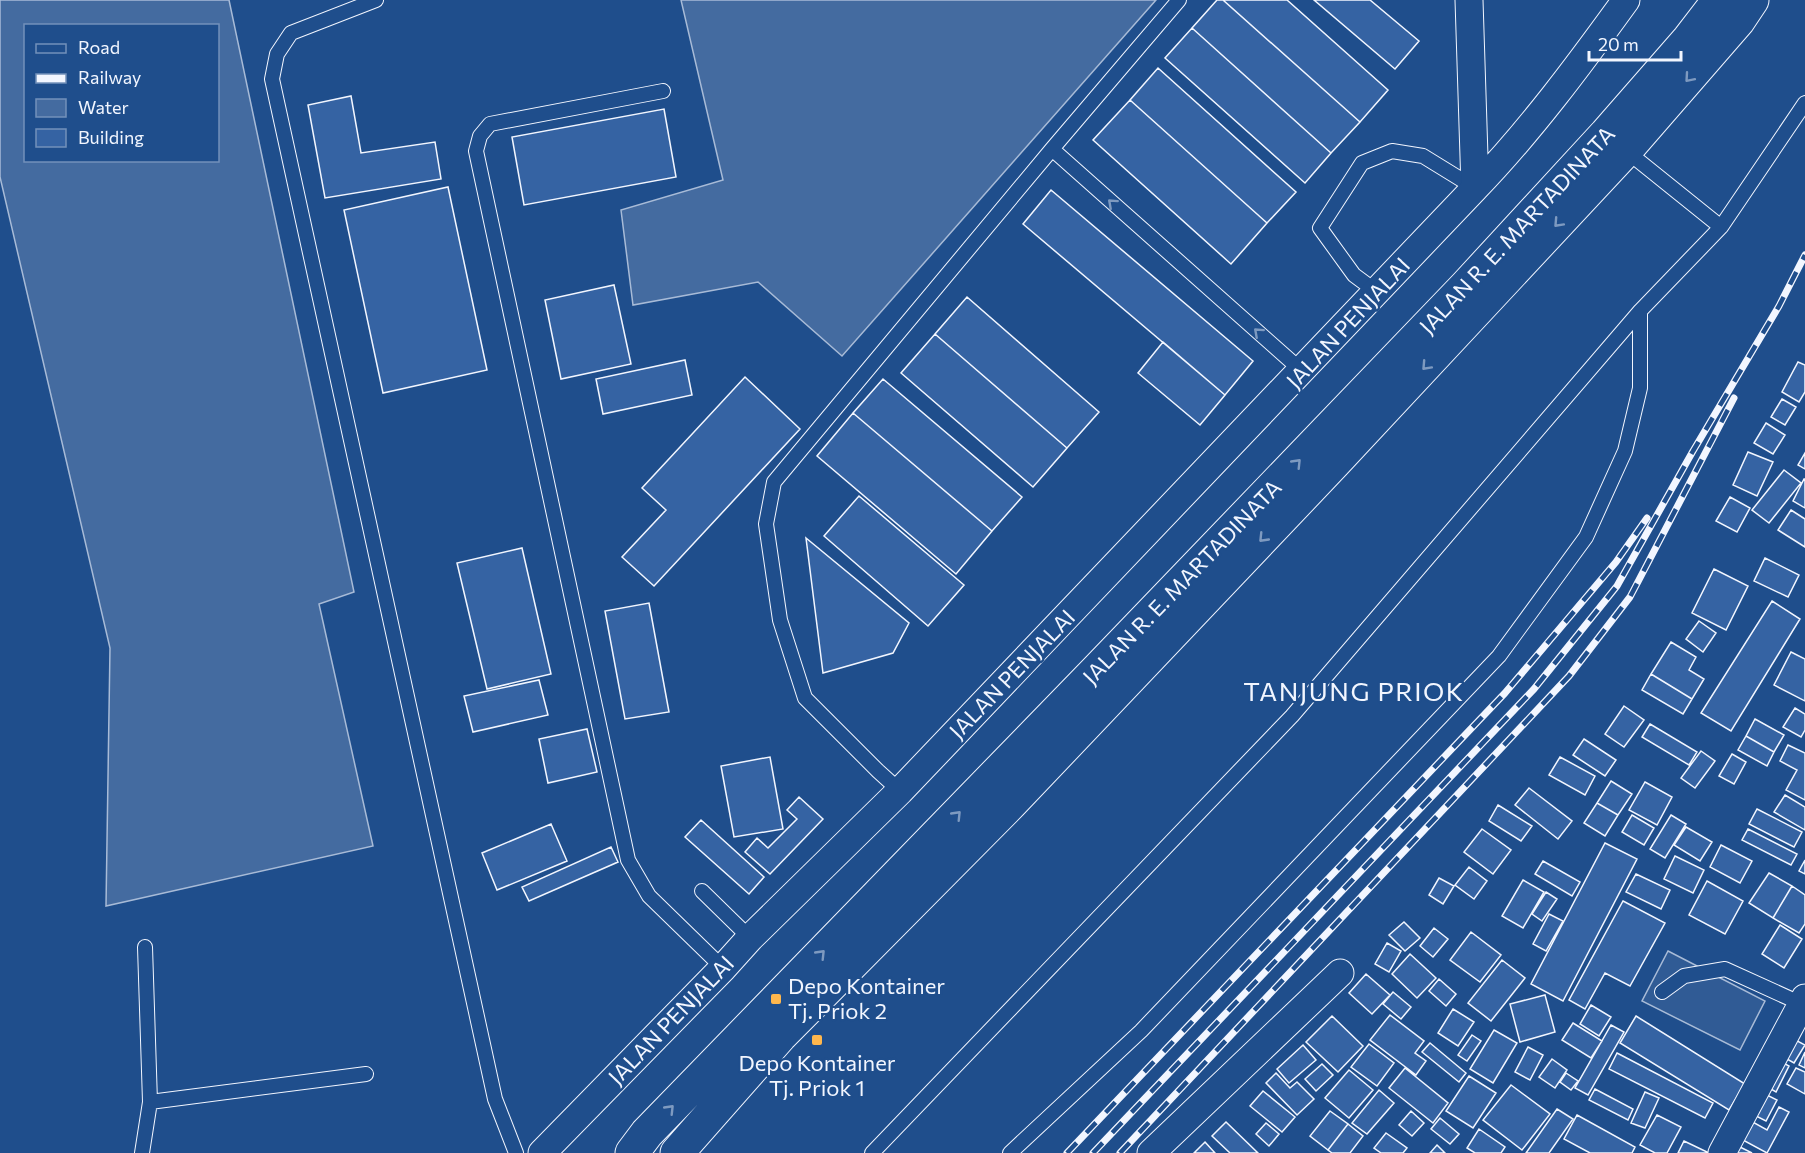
<svg xmlns="http://www.w3.org/2000/svg" width="1805" height="1153" viewBox="0 0 1805 1153" font-family="Commissioner,sans-serif">
  <style>
    .built { fill: #305b95; stroke: #a8bbd7; stroke-width: 1.5 }
    .water { fill: #446ba0; stroke: #a8bbd7; stroke-width: 1.5; fill-rule: evenodd }
    .building { fill: #3563a3; stroke: #f2f6ff; stroke-width: 1.5 }
    .lines { fill: none; stroke-linecap: round; stroke-linejoin: round }
    .service-casing { stroke: #f2f6ff; stroke-width: 16 }
    .minor-casing { stroke: #f2f6ff; stroke-width: 29 }
    .trunk-casing { stroke: #f2f6ff; stroke-width: 35 }
    .service { stroke: #1f4e8c; stroke-width: 14 }
    .minor { stroke: #1f4e8c; stroke-width: 27 }
    .trunk { stroke: #1f4e8c; stroke-width: 33 }
    .rail-casing { stroke: #f2f6ff; stroke-width: 7 }
    .rail { stroke: #1f4e8c; stroke-width: 4.5; stroke-dasharray: 14; stroke-linecap: butt }
    .oneway { stroke: #7e9ac0 }
    .poi-dot { fill: #ffb74d; stroke: #1f4e8c; stroke-width: 2 }
    .labels { text-anchor: middle; stroke-width: 4.5; stroke-linejoin: round; paint-order: stroke }
    .street-label { font-size: 22px; fill: #f2f6ff; stroke: #1f4e8c }
    .poi-label { font-size: 22px; fill: #f2f6ff; stroke: #1f4e8c; text-anchor: start }
    .quarter-label { font-size: 26px; letter-spacing: 1.5px; fill: #f2f6ff; stroke: #1f4e8c }
  </style>
  <rect width="100%" height="100%" fill="#1f4e8c"/>
  <!-- built -->
  <path class="built" d="M1668 951 1765 1001 1740 1050 1642 1001Z"/>
  <!-- water -->
  <path class="water" d="M0 0H229L354 592 319 604 373 846 106 906 110 648 0 177ZM26 26H218V160H26Z
    M681 0H1156L842 356 758 282 633 305 621 210 723 180Z"/>
  <!-- building -->
  <path class="building" d="M1217 0H1223L1360 122 1331 153 1192 28Z
    M1223 0H1287L1388 90 1360 122Z
    M1314 0H1370L1419 41 1395 69Z
    M1192 28 1331 153 1305 183 1165 58Z
    M1158 68 1296 192 1267 223 1130 100Z
    M351 96 361 153 435 142 441 179 325 198 308 105Z
    M1130 100 1267 223 1231 264 1093 140Z
    M664 109 676 177 524 205 512 137Z
    M448 187 487 370 383 393 344 210Z
    M1051 190 1253 361 1225 395 1023 224Z
    M614 285 631 364 561 379 545 300Z
    M967 297 1099 412 1067 448 935 334Z
    M935 334 1067 448 1033 487 901 373Z
    M1163 342 1225 395 1200 425 1138 373Z
    M685 360 692 395 603 414 596 379Z
    M1798 362 1805 365V392L1799 402 1782 392Z
    M745 377 800 429 654 586 622 557 666 510 642 488Z
    M883 379 1022 497 992 531 853 413Z
    M1782 399 1796 407 1785 425 1771 417Z
    M853 413 992 531 956 574 817 456Z
    M1766 423 1785 435 1773 454 1754 443Z
    M1748 452 1773 462 1757 496 1733 485Z
    M1805 453V469L1798 465Z
    M1784 470 1801 483 1769 523 1752 510Z
    M1804 479H1805V508L1793 501Z
    M859 496 964 585 928 626 824 536Z
    M1730 497 1750 508 1737 532 1716 521Z
    M1791 510 1805 519V547L1778 530Z
    M806 538 909 623 893 653 823 673Z
    M522 548 551 674 487 689 457 563Z
    M1765 558 1799 575 1788 597 1754 581Z
    M1714 569 1748 586 1726 630 1692 613Z
    M1772 601 1800 619 1731 731 1701 713Z
    M649 603 669 712 625 719 605 611Z
    M1699 621 1716 633 1703 652 1686 639Z
    M1671 642 1696 657 1689 670 1704 679 1692 699 1651 674Z
    M1791 652 1805 659V701L1774 685Z
    M1651 674 1692 699 1683 714 1642 690Z
    M539 680 548 715 473 732 464 696Z
    M1624 706 1644 720 1624 747 1605 734Z
    M1795 708 1805 714V730L1801 737 1783 727Z
    M1755 719 1784 735 1774 752 1746 736Z
    M1650 724 1697 752 1689 765 1642 737Z
    M587 729 597 772 548 783 539 739Z
    M1746 736 1774 752 1767 766 1738 750Z
    M1584 739 1616 760 1605 776 1573 755Z
    M1788 745 1805 753V800L1786 790 1797 770 1780 761Z
    M1701 751 1715 761 1695 788 1681 778Z
    M1732 754 1746 762 1734 784 1719 776Z
    M770 757 783 829 734 837 721 766Z
    M1560 757 1595 776 1585 795 1549 775Z
    M1611 781 1632 794 1618 815 1597 803Z
    M1645 782 1672 797 1657 825 1629 810Z
    M1529 788 1572 821 1558 839 1515 805Z
    M1785 795 1805 807V830L1774 812Z
    M799 797 823 819 770 874 745 852 757 838 768 848 797 819 787 810Z
    M1597 803 1618 815 1605 836 1584 823Z
    M1498 805 1532 826 1521 841 1489 821Z
    M1757 809 1802 832 1794 847 1749 824Z
    M1632 815 1654 828 1644 845 1622 832Z
    M1671 815 1686 824 1665 858 1650 849Z
    M701 820 764 877 749 894 685 837Z
    M551 824 567 861 497 890 482 853Z
    M1686 827 1712 842 1700 861 1674 845Z
    M1482 829 1511 850 1493 874 1464 852Z
    M1748 829 1797 854 1791 865 1742 840Z
    M1605 843 1637 859 1563 1001 1531 984Z
    M1721 845 1752 861 1740 883 1710 867Z
    M611 847 618 862 529 901 522 887Z
    M1675 856 1704 870 1693 893 1664 879Z
    M1805 860V874L1799 871Z
    M1543 861 1580 882 1572 896 1535 874Z
    M1469 867 1487 881 1474 899 1455 885Z
    M1769 873 1792 886 1773 918 1749 903Z
    M1636 874 1670 890 1661 909 1626 892Z
    M1439 878 1454 886 1443 904 1429 895Z
    M1523 880 1544 892 1523 928 1502 916Z
    M1707 881 1743 901 1725 934 1689 915Z
    M1792 886 1805 895V924L1799 933 1773 918Z
    M1546 892 1557 899 1542 921 1532 914Z
    M1623 901 1665 923 1630 986 1605 973 1585 1009 1569 1000Z
    M1549 914 1563 921 1546 951 1533 944Z
    M1404 922 1420 938 1405 951 1389 935Z
    M1780 925 1802 939 1784 968 1762 954Z
    M1434 928 1448 939 1433 957 1420 946Z
    M1471 932 1501 955 1480 982 1450 960Z
    M1387 943 1401 951 1389 972 1375 964Z
    M1410 954 1436 978 1417 998 1392 974Z
    M1502 960 1525 978 1491 1021 1468 1003Z
    M1366 974 1390 995 1372 1014 1349 993Z
    M1439 979 1456 994 1446 1006 1429 991Z
    M1393 992 1411 1007 1401 1019 1383 1004Z
    M1545 995 1555 1032 1520 1042 1510 1004Z
    M1591 1005 1611 1017 1599 1036 1580 1024Z
    M1453 1009 1474 1022 1458 1046 1438 1033Z
    M1390 1015 1424 1041 1415 1053 1426 1061 1416 1075 1370 1040Z
    M1332 1016 1363 1046 1338 1072 1306 1042Z
    M1636 1016 1745 1084 1729 1110 1620 1043Z
    M1573 1023 1602 1041 1591 1058 1562 1040Z
    M1611 1025 1624 1032 1588 1095 1575 1088Z
    M1494 1030 1517 1043 1493 1083 1470 1069Z
    M1472 1035 1481 1041 1467 1061 1458 1055Z
    M1788 1036 1805 1045 1794 1063 1778 1054Z
    M1430 1043 1466 1073 1459 1082 1422 1052Z
    M1369 1044 1394 1063 1377 1086 1351 1067Z
    M1303 1045 1316 1060 1289 1083 1277 1069Z
    M1528 1047 1543 1055 1530 1080 1515 1072Z
    M1805 1052V1068L1799 1065Z
    M1617 1053 1713 1103 1705 1118 1609 1069Z
    M1552 1059 1567 1070 1555 1088 1539 1077Z
    M1778 1060 1789 1066 1776 1092 1764 1085Z
    M1322 1064 1333 1075 1316 1091 1305 1079Z
    M1405 1068 1448 1103 1433 1123 1389 1088Z
    M1796 1068 1805 1072V1094L1787 1084Z
    M1349 1070 1373 1090 1349 1118 1325 1098Z
    M1276 1073 1290 1088 1297 1082 1314 1099 1297 1115 1266 1083Z
    M1566 1073 1578 1081 1571 1090 1560 1082Z
    M1469 1076 1496 1093 1473 1128 1446 1111Z
    M1511 1085 1550 1114 1522 1150 1483 1120Z
    M1595 1089 1633 1109 1628 1120 1589 1100Z
    M1379 1090 1394 1103 1367 1134 1352 1123Z
    M1263 1091 1295 1117 1282 1132 1250 1106Z
    M1645 1092 1659 1098 1645 1128 1631 1123Z
    M1761 1092 1777 1100 1766 1121 1750 1113Z
    M1779 1107 1789 1112 1767 1153 1741 1139 1751 1121 1767 1130Z
    M1557 1109 1573 1119 1549 1153H1526Z
    M1330 1111 1348 1124 1328 1150 1310 1136Z
    M1411 1111 1424 1123 1412 1136 1399 1125Z
    M1577 1115 1635 1147 1632 1153H1590L1564 1139Z
    M1657 1115 1681 1127 1667 1153H1655L1640 1145Z
    M1440 1118 1459 1134 1450 1144 1431 1129Z
    M1226 1122 1258 1153H1230L1212 1136Z
    M1266 1123 1279 1134 1269 1146 1256 1134Z
    M1348 1124 1363 1136 1350 1153H1332L1328 1150Z
    M1479 1129 1505 1147 1501 1153H1475L1467 1148Z
    M1386 1133 1407 1148 1403 1153H1381L1374 1148Z
    M1684 1141 1709 1153H1678Z
    M1205 1142 1215 1153H1194Z
    M1437 1145 1445 1153H1430Z
    M1738 1146 1752 1153H1734Z"/>
  <g class="lines">
    <defs>
      <path id="service" d="M376 0 291 33 277 54 272 79 495 1099 516 1153
        M663 91 490 124 480 136 476 151 628 860 649 896 723 968
        M1052 149 1302 371
        M1624 149 1721 227
        M1377 292 1354 275 1320 228 1362 163 1392 151 1423 156 1475 188
        M900 791 878 771 805 698 780 620 766 524 774 482 1052 149 1179 0
        M702 891 750 938
        M1662 992 1684 976 1725 969 1802 1004
        M150 1102 366 1074
        M142 1153 150 1102 145 947
        M872 1153 1292 716 1640 311 1721 227 1805 103
        M1010 1153 1141 1031 1499 656 1586 537 1625 451 1640 388V311"/>
      <path id="minor" d="M1475 188C1530 131 1579 65 1626 0
        M542 1153 723 968 750 938 900 791 1475 188 1469 0
        M1151 1153 1340 973
        M1722 1153 1805 998"/>
      <path id="trunk" d="M632 1153 647 1133 1098 669 1466 286 1606 134 1689 39 1719 0
        M677 1153 780 1036 1011 803 1334 463 1626 150 1738 21 1752 0"/>
    </defs>
    <!-- service casing -->
    <use href="#service" class="service-casing"/>
    <!-- minor casing -->
    <use href="#minor" class="minor-casing"/>
    <!-- trunk casing -->
    <use href="#trunk" class="trunk-casing"/>
    <!-- service -->
    <use href="#service" class="service"/>
    <!-- minor -->
    <use href="#minor" class="minor"/>
    <!-- trunk -->
    <use href="#trunk" class="trunk"/>
    <defs>
      <path id="rail" d="M1067 1153 1505 693 1616 562 1647 518
        M1093 1153 1534 689 1617 586 1693 451 1779 306 1805 255
        M1120 1153 1569 676 1630 597 1734 398"/>
    </defs>
    <!-- rail casing -->
    <use href="#rail" class="rail-casing"/>
    <!-- rail -->
    <use href="#rail" class="rail"/>
  </g>
  <!-- one-way arrows -->
  <defs><path id="oneway-chevron" d="M-2-3.5L2.5 0L-2 3.5" fill="none" stroke-width="1.6" stroke-linecap="round" stroke-linejoin="round" transform="scale(1.5)"/></defs>
  <g class="oneway">
    <use href="#oneway-chevron" transform="translate(1689 78) rotate(131)"/>
    <use href="#oneway-chevron" transform="translate(1112 203) rotate(-138)"/>
    <use href="#oneway-chevron" transform="translate(1558 223) rotate(133)"/>
    <use href="#oneway-chevron" transform="translate(1258 332) rotate(-138)"/>
    <use href="#oneway-chevron" transform="translate(1426 366) rotate(133)"/>
    <use href="#oneway-chevron" transform="translate(1297 463) rotate(-46)"/>
    <use href="#oneway-chevron" transform="translate(1263 538) rotate(134)"/>
    <use href="#oneway-chevron" transform="translate(957 815) rotate(-46)"/>
    <use href="#oneway-chevron" transform="translate(821 954) rotate(-46)"/>
    <use href="#oneway-chevron" transform="translate(670 1109) rotate(-46)"/>
  </g>
  <!-- markers -->
  <g class="poi-dot">
    <rect x="770" y="993" width="12" height="12" rx="3"/>
    <rect x="811" y="1034" width="12" height="12" rx="3"/>
  </g>
  <g class="labels">
    <!-- street labels -->
    <g class="street-label">
      <text transform="translate(1517 230) rotate(-47)" y="8">JALAN R. E. MARTADINATA</text>
      <text transform="translate(1348 323) rotate(-47)" y="8">JALAN PENJALAI</text>
      <text transform="translate(1182 582) rotate(-46)" y="8">JALAN R. E. MARTADINATA</text>
      <text transform="translate(1012 674) rotate(-46)" y="8">JALAN PENJALAI</text>
      <text transform="translate(671 1020) rotate(-46)" y="8">JALAN PENJALAI</text>
    </g>
    <!-- poi labels -->
    <g class="poi-label">
      <text x="788" y="994">Depo Kontainer<tspan x="788" dy="25">Tj. Priok 2</tspan></text>
      <text x="817" y="1071" text-anchor="middle">Depo Kontainer<tspan x="817" dy="25">Tj. Priok 1</tspan></text>
    </g>
    <!-- quarter labels -->
    <g class="quarter-label">
      <text x="1354" y="701">TANJUNG PRIOK</text>
    </g>
  </g>
  <!-- legend -->
  <rect x="24" y="24" width="195" height="138" fill="#1f4e8c" stroke="#7391ba" stroke-width="1.5"/>
  <rect x="36" y="44" width="30" height="9" fill="#1f4e8c" stroke="#7391ba" stroke-width="1.5"/>
  <text x="78" y="54" font-size="18" fill="#f2f6ff">Road</text>
  <rect x="36" y="74" width="30" height="9" fill="#f2f6ff" stroke="#7391ba" stroke-width="1.5"/>
  <text x="78" y="84" font-size="18" fill="#f2f6ff">Railway</text>
  <rect x="36" y="99" width="30" height="18" fill="#446ba0" stroke="#7391ba" stroke-width="1.5"/>
  <text x="78" y="114" font-size="18" fill="#f2f6ff">Water</text>
  <rect x="36" y="129" width="30" height="18" fill="#3563a3" stroke="#7391ba" stroke-width="1.5"/>
  <text x="78" y="144" font-size="18" fill="#f2f6ff">Building</text>
  <!-- scale -->
  <path d="M1589 51v9h92v-9" fill="none" stroke="#f2f6ff" stroke-width="3"/>
  <text x="1598" y="51" font-size="18" fill="#f2f6ff" stroke="#1f4e8c" stroke-width="4.5" paint-order="stroke">20 m</text>
</svg>
